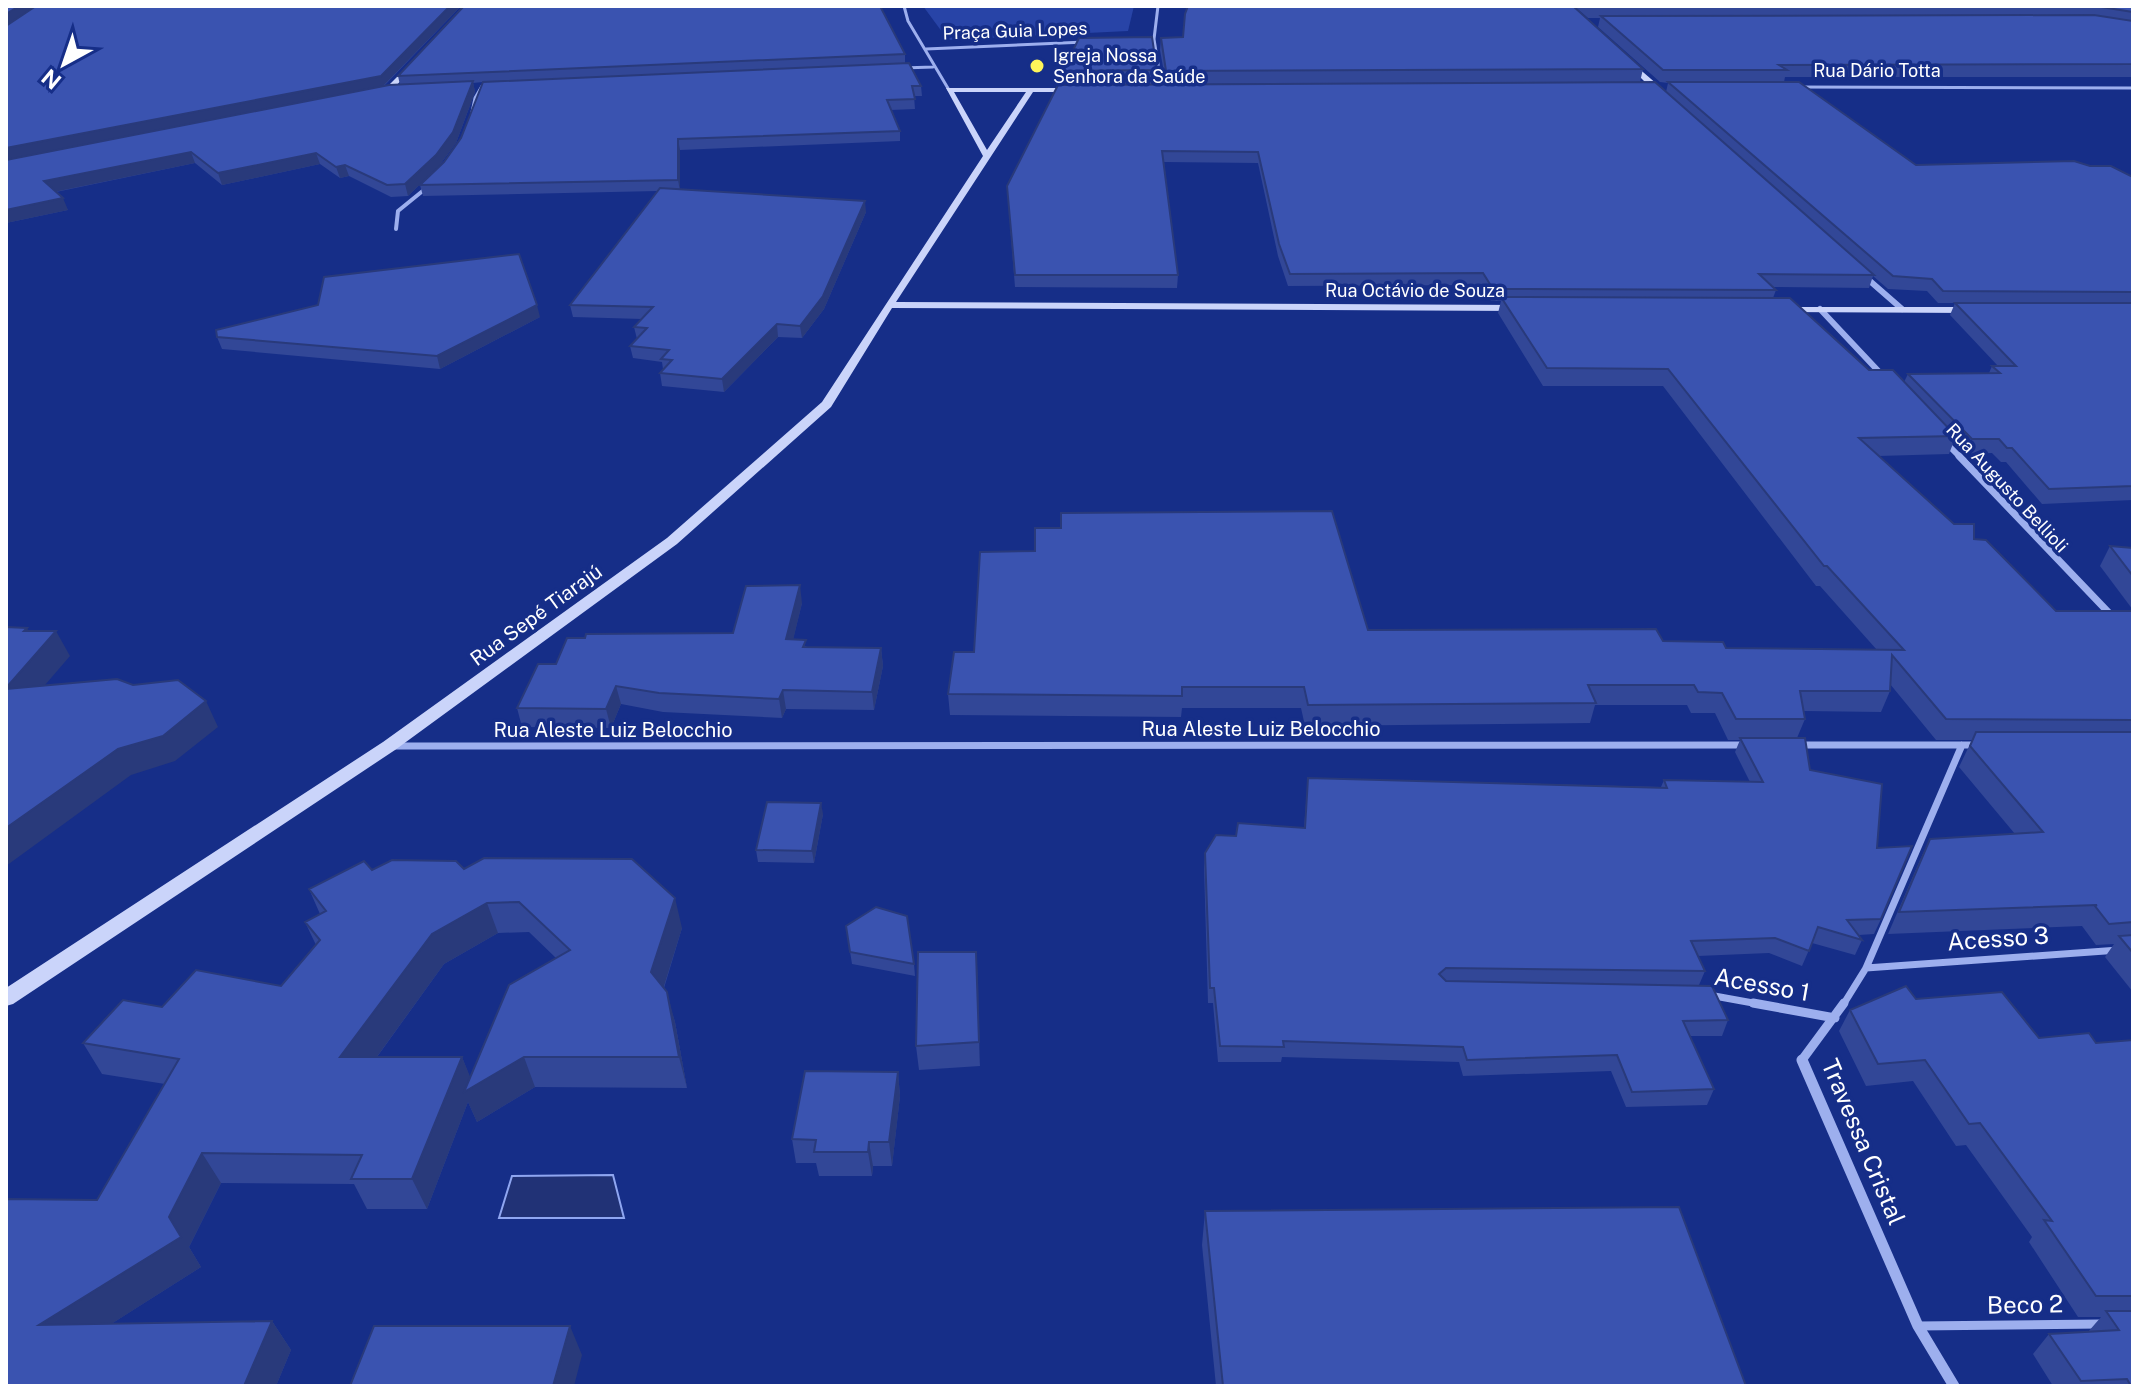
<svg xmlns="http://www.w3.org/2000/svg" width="2139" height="1392" viewBox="0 0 2139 1392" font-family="'Public Sans',sans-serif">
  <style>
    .green { fill: #2844a7 }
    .water { fill: #213276; stroke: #8fa6f1; stroke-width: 2 }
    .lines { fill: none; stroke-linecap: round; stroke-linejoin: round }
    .lane-far1 { stroke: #9dafee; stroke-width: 7 }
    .lane { stroke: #9dafee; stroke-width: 9 }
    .street-far4 { stroke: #9dafee; stroke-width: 3 }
    .street-far3 { stroke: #9dafee; stroke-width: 4 }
    .street-far2 { stroke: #9dafee; stroke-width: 6 }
    .street-far1 { stroke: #9dafee; stroke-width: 7 }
    .street { stroke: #9dafee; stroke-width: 11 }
    .secondary { fill: #cad4fa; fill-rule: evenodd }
    .wall { fill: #324797; fill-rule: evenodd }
    .shaded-wall { fill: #293a7b }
    .building { fill: #3a53b0; stroke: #293a7b; stroke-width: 2 }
    .poi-dot { fill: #fff55a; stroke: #162e88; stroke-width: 3 }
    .labels { text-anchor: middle; stroke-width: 7; stroke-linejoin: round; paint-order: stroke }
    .far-street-label { font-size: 18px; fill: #fff; stroke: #162e88 }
    .far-poi-label { font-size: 18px; fill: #fff; stroke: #162e88; text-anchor: start }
    .street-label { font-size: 20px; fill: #fff; stroke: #162e88 }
    .near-street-label { font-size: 24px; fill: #fff; stroke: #162e88 }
  </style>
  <rect width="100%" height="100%" fill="#162e88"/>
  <!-- green -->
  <path class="green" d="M923 6H1134L1128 31 948 40Z"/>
  <!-- water -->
  <path class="water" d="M613 1175 624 1218H499L512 1176Z"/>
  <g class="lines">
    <!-- lane-far1 -->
    <path class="lane-far1" d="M1800 745H1977
      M392 746 1745 745
      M1866 968 2133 949
      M1709 995 1764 1005
      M1843 1005 1866 968 1962 745"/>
    <!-- lane -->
    <path class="lane" d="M1753 1003 1835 1018
      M1802 1060 1844 1003
      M1918 1326 2101 1324"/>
    <!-- street-far4 -->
    <path class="street-far4" d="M904 6 908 21 949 90
      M1158 6 1154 39 1162 90
      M926 49 1085 42
      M902 68 933 67
      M1798 87 2133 88
      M471 117 475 98 482 86"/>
    <!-- street-far3 -->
    <path class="street-far3" d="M396 229 398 211 430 185"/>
    <!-- street-far2 -->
    <path class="street-far2" d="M1863 275 1902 309
      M1820 309 1883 376
      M1944 441 1961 458"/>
    <!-- street-far1 -->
    <path class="street-far1" d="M1959 456 2110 614"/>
    <!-- street -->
    <path class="street" d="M1802 1060 1918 1326 1954 1386"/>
    <!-- secondary -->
    <path class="secondary" d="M414 60 416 63 390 93 370 95V91L385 89Z
      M1625 60H1629L1658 85V89H1652L1625 62Z
      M946 88H1074L1078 90 1074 92H1033L896 302 1519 305 1524 308 1519 311 892 308 831 407 677 544 395 750 13 1004 6 1006V988L383 742 667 538 822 402 983 156ZM954 92H1026L987 150Z
      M1778 307H1971L1976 310 1971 313 1782 312 1777 309Z"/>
  </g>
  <!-- wall -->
  <path class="wall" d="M6 6H461L384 86 400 85 398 76 905 54V63L921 86 922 96H914L915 109 891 110 900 131V141L680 150V189L866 212 824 309 802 338 778 337 724 392 662 386 660 373 663 369 662 362 633 358 630 346 637 339 634 327 642 319 573 317 570 305 658 191 423 196 420 185 444 162 461 138 483 82 473 83 475 92 456 143 439 166 408 196 391 197 349 176 340 178 320 164 222 185 195 163 56 192 68 210 6 223Z
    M1574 6H2133V77H1785L1784 82 1916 165 2090 166 2133 177V500L2042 504 2006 462H2001L1992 453 1966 454 1954 441 1949 454 1878 456 1954 524 1974 539 2056 611H2133V992L2105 957 2114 944 2096 945 2082 926 1888 934 1920 860 1930 839 2015 834 1959 767 1972 740H1936L1890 684V691L1881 712 1804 711 1805 719 1797 738 1810 770 1877 848 1881 919 1874 934 1859 935 1862 940 1855 955 1812 943 1802 966 1769 953 1698 956 1705 971 1699 985 1728 1020 1722 1036H1690L1714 1089 1707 1105 1626 1107 1611 1071 1463 1076 1459 1062 1282 1057 1281 1062H1218L1213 1003H1208L1204 868 1205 853 1236 836 1304 828 1308 778 1661 787 1664 780 1750 782 1735 752 1740 740H1728L1715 713H1691L1687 705H1595L1590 723 1305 726 1301 708H1182L1181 717 950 715 948 694 974 652 1368 630 1663 641 1726 648 1877 650 1820 586H1816L1663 386H1543L1498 313 1501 301H1491L1481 285 1288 286 1278 256 1258 163 1164 162 1178 275 1177 288 1015 287 1007 186 1058 85 1666 92 1668 83 1660 82 1598 27 1600 18H1588ZM1873 276 1888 289 1927 291 1938 303H1955L1950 315 1998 366H1992L1989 373 1908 374 1904 382 1869 370 1773 298 1776 290 1772 287 1869 288Z
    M1161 38 1643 69 1640 82 1166 84 1160 50Z
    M1157 70V84H1063V71Z
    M540 317 440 369 222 349 217 337Z
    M2110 546 2133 548V610L2100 566Z
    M802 603 793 639 807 647 881 648 883 666 874 710 786 709 782 718 663 712 621 704 611 728 522 727 517 708 556 664 733 633Z
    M823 814 814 863 758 862 756 850Z
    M464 869 682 928 664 988 675 1022 687 1088 535 1087 477 1122 468 1102 427 1209H367L354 1184 221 1183 189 1247 201 1267 111 1324 272 1321 291 1350 276 1386H6L97 1200 165 1084 102 1074 83 1043 162 1007 281 986 316 945 305 922 320 914 309 889 372 870ZM529 932 556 958 470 1078 462 1057H377L444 964 498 933Z
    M846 926 914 964 915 976 852 964Z
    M976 952 980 1066 919 1070 916 1046Z
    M1916 999 2039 1038 2096 1043 2133 1040V1386H2053L2033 1354 2049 1334 2088 1332 2101 1317H2078L2029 1242 2032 1237 1966 1145 1956 1146 1913 1081 1866 1086 1839 1031 1850 1010Z
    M898 1072 900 1096 892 1166H873L872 1176H819L816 1163H796L792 1139Z
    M1205 1211 1746 1386H1216L1202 1245Z"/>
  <!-- shaded-wall -->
  <path class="shaded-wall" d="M19 6H37L6 25V14Z
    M450 6H461L383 86 6 160V148Z
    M473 81 475 92 456 143 439 166 408 196 405 184Z
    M678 139 680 150V191L678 180Z
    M191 152 195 163 49 193 44 181Z
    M316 153 320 164 222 185 218 173Z
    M345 165 349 176 340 178 336 167Z
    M63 198 68 210 6 223V210Z
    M865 201 866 212 824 309 802 338 800 326Z
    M537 305 540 317 440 369 437 356Z
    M777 324 778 337 724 392 722 379Z
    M800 585 802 603 789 657 786 639Z
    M27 628 39 650 56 631 70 656 20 714 6 688 24 631Z
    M881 648 883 666 874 710 872 692Z
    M616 686 621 704 611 728 606 709Z
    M783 690 786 709 782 718 779 699Z
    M206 701 218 727 175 761 131 775 6 866V828L118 749Z
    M821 803 823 814 814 863 812 851Z
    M675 898 682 928 659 1002 651 972Z
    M487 903 498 933 444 964 355 1087 340 1057 432 934Z
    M976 952 978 976 980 1066 979 1042Z
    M667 992 675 1022 687 1088 679 1057Z
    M462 1057 474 1086 524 1057 535 1087 477 1122 468 1102 427 1209 412 1179Z
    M898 1072 900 1096 892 1166 889 1142Z
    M869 1142 873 1166 872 1176 868 1152Z
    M202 1153 221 1183 189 1247 201 1267 64 1354 39 1325 169 1217Z
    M272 1321 291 1350 276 1386H244Z
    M570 1326 582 1355 574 1386H553Z"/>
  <!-- building -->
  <path class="building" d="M6 6H19L6 14Z
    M36 6H450L381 76 6 148V26Z
    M464 6H880L905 54 398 76Z
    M1188 6H1573L1643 69 1166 71 1161 38 1183 37 1185 14Z
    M1589 6H2133V12L2095 6 1591 7Z
    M2094 15 2133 21V64L1779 65 1787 70H1663L1601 16Z
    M1152 37 1157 70 1063 71 1079 38Z
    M909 63 921 86H912L915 99 887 100 900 131 678 139V180L420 185 444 162 461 138 483 82Z
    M473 81 453 132 436 155 405 184 387 185 345 165 336 167 316 153 218 173 191 152 44 181 63 198 6 210V160L389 85Z
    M1655 82 1874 275 1759 274 1776 290 1493 289 1483 273 1290 274 1279 244 1258 152 1162 151 1178 275H1015L1007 186 1058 85Z
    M1668 82H1799L1916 165 2074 161 2090 166H2111L2133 177V292L1943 291 1932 279 1893 276Z
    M660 188 865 201 823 296 800 326 777 324 722 379 660 373 672 360 661 359 669 350 630 346 647 328 634 327 653 307 570 305Z
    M519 254 537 305 437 356 217 337 216 330 318 305 324 277Z
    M1501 297 1790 298 1869 370H1893L1956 436 1859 438 1954 524H1974V539L1986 540 2056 611H2133V720L1946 719 1892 655 1890 691H1800L1805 719H1736L1722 693 1698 692 1694 685H1588L1596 703 1308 705 1304 687H1182V696L948 694 954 652H974L980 552 1035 551V528H1061V513L1332 511 1368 630 1656 629 1663 641 1723 642 1726 648 1904 650 1827 566H1824L1668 369 1547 368Z
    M1955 303H2133V486L2049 489 2012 448H2007L1999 439H1972L1908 374 2000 373 1992 366H2016Z
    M2110 546 2133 548V576Z
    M800 585 786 639 806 640 803 647 881 648 872 692 783 690 779 699 659 693 616 686 606 709 517 708 538 664H556L567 638H585L586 634 733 633 746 586Z
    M6 627 27 628 24 631H56L6 688Z
    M117 679 133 685 178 680 206 701 163 736 118 749 6 828V689Z
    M1976 732H2133V922L2109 924 2095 906 2097 905 1899 912 1930 839 2043 832 1970 746Z
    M1740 738H1805L1810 770 1882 784 1877 848 1912 846 1881 919 1847 920 1862 940 1818 927 1809 951 1775 938 1691 941 1705 971 1446 968 1439 974 1446 981 1712 986 1728 1020 1683 1021 1714 1089 1632 1092 1617 1055 1467 1060 1463 1047 1283 1041 1284 1047 1220 1046 1214 988H1210L1205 853 1216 835 1236 836 1238 823 1305 828 1308 778 1667 788 1664 780 1763 782Z
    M767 802 821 803 812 851 756 850Z
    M484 858 632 859 675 898 651 972 667 992 679 1057H524L464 1092 509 985 570 950 519 902 487 903 432 934 340 1057H462L412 1179H351L362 1155 202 1153 169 1217 181 1237 39 1325 272 1321 244 1386H6V1199L97 1200 179 1059 83 1043 123 1000 162 1007 196 970 281 986 320 940 305 922 326 911 309 889 364 861 372 870 392 860 456 861 464 869Z
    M876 907 907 916 914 964 850 952 846 926Z
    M2133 935V953L2119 936Z
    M918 952H976L979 1042 916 1046Z
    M1906 986 1916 999 2002 992 2039 1038 2089 1033 2096 1043 2133 1040V1296H2096L2044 1220 2052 1221 1980 1123 1969 1124 1925 1060 1878 1064 1850 1010Z
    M805 1071 898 1072 889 1142H869L868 1152H814L816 1140 792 1139Z
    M1679 1207 1746 1386H1223L1205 1211Z
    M2106 1311H2133V1386H2131L2127 1379 2081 1381 2049 1334 2119 1330Z
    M374 1326H570L553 1386H350Z"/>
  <!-- markers -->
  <circle class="poi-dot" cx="1037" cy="66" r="8"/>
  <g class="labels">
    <!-- far-street labels -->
    <g class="far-street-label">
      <text transform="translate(1015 31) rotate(-2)" y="6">Praça Guia Lopes</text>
      <text x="1877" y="77">Rua Dário Totta</text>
      <text x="1415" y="297">Rua Octávio de Souza</text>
      <text transform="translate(2007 488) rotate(47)" y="6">Rua Augusto Bellioli</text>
    </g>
    <!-- far-poi labels -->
    <g class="far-poi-label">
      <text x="1053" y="62">Igreja Nossa<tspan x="1053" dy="21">Senhora da Saúde</tspan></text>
    </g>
    <!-- street labels -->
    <g class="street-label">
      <text transform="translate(536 615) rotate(-36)" y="7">Rua Sepé Tiarajú</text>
      <text x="1261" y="736">Rua Aleste Luiz Belocchio</text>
      <text x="613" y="737">Rua Aleste Luiz Belocchio</text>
    </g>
    <!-- near-street labels -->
    <g class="near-street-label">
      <text transform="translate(1998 939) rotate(-4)" y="8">Acesso 3</text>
      <text transform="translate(1762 985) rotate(10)" y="8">Acesso 1</text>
      <text transform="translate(1863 1142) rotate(67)" y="8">Travessa Cristal</text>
      <text transform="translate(2025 1305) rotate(-1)" y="8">Beco 2</text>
    </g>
  </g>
  <!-- border -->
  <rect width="2139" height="1392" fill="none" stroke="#ffffff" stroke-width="16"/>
  <!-- north arrow -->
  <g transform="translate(64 64) rotate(220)" stroke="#162e88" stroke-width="6" paint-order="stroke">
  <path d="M0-6L14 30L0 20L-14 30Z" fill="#ffffff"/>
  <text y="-12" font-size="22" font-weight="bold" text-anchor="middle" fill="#ffffff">N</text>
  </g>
</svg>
